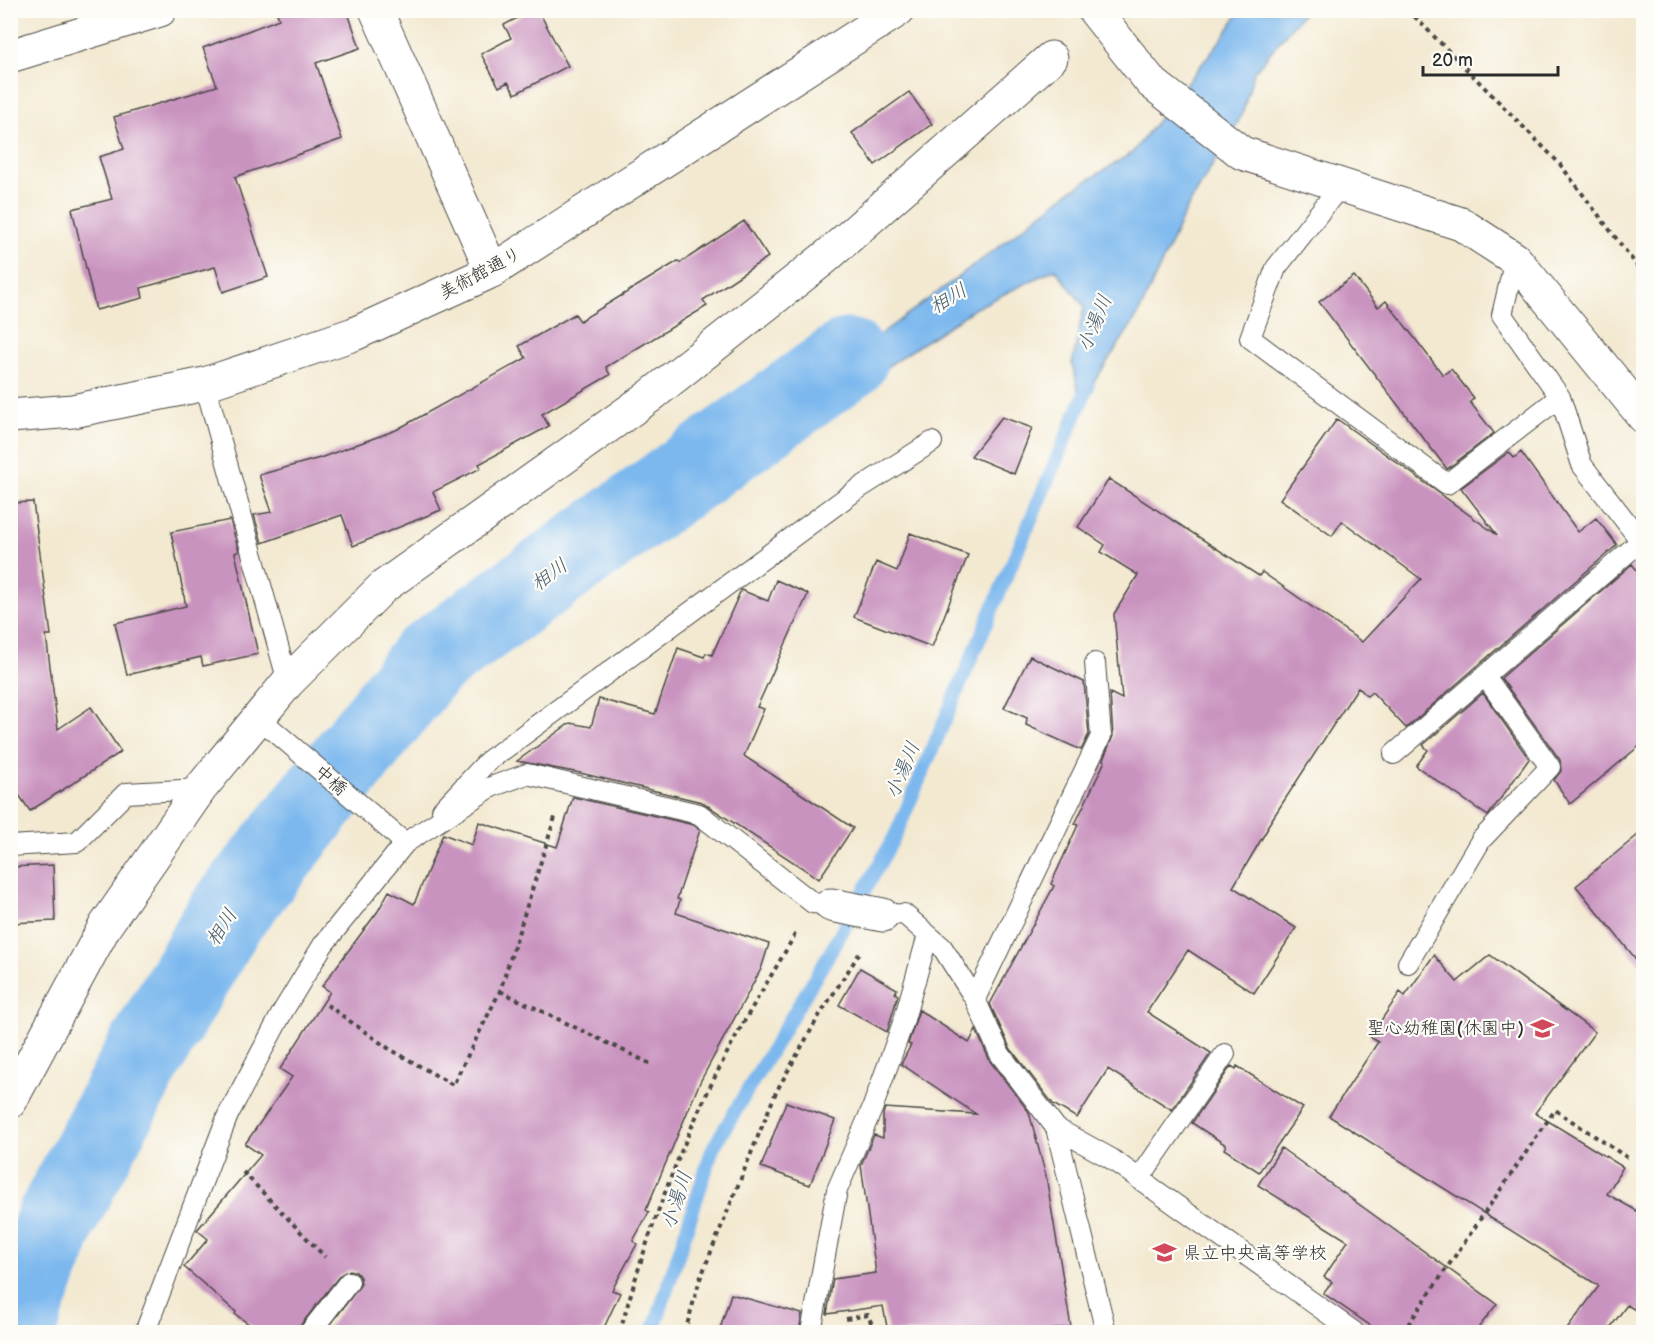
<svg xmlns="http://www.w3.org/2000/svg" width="1654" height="1343" viewBox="0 0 1654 1343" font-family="'Balsamiq Sans','Klee One',sans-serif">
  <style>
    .water { fill: #7cb8ee; stroke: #54728c; stroke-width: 1.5 }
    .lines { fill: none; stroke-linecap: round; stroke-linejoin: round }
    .stream { stroke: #7cb8ee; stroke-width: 14 }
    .river { stroke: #7cb8ee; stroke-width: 81 }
    .building { fill: #c993bf }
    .lane-casing { stroke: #494844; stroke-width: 22 }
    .street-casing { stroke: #494844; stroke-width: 35 }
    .secondary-casing { stroke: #494844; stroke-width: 35 }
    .highway-casing { stroke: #494844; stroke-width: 35 }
    .path { stroke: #494844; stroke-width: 4; stroke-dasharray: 4.5 4.5; stroke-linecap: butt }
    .lane { stroke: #fff; stroke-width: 20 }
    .street { stroke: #fff; stroke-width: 33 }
    .secondary { stroke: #fff; stroke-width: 33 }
    .highway { stroke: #fff; stroke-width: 33 }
    .labels { text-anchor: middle; stroke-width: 4.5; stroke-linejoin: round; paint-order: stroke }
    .street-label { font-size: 18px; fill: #2b2b2b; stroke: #fdfcf7 }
    .poi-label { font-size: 18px; fill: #2b2b2b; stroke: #fdfcf7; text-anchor: end }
    .water-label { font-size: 20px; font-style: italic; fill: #475c6f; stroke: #fdfcf7 }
  </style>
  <rect width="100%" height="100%" fill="#fdfcf7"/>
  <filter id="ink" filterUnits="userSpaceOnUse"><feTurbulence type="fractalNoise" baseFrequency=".0167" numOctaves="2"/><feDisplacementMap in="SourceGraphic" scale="12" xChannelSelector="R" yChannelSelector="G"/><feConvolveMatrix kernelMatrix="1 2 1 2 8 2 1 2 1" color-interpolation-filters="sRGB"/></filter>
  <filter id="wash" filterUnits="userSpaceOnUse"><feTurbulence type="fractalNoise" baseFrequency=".008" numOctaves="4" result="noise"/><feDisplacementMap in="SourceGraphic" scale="24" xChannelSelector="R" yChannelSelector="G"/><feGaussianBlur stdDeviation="1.35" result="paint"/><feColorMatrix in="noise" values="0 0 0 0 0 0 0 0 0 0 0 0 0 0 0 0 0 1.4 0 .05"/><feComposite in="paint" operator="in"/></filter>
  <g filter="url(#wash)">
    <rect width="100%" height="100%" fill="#f3e9d1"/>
    <!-- water -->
    <path class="water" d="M1240 11H1305L1254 72 1242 115 1186 210 1138 315 1081 402 1072 364 1084 306 1055 269 974 309 879 372 758 424 992 252 1070 191 1132 153 1223 37Z"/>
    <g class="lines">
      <!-- stream -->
      <path class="stream" d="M653 1332 713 1148 834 946 896 834 1088 386"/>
      <!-- river -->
      <path class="river" d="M14 1332 57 1218 146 1052 225 917 428 661 848 359"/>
    </g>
    <g id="blocks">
      <!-- building -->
      <path class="building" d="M276 10H347L360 48 316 63 342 139 235 177 268 277 223 292 215 267 141 288 143 298 96 310 72 209 112 199 99 157 124 149 114 117 217 86 203 48 279 19Z
        M532 10H538L568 66 515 94 508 82 499 87 481 54 511 38 504 25Z
        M909 92 932 124 875 165 852 133Z
        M744 221 768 257 703 300 707 306 606 367 610 375 542 414 549 426 479 464 481 468 433 492 441 510 353 546 342 515 262 543 254 515 272 512 259 475 320 458 396 430 526 358 519 346 575 314 580 321 678 261 680 263Z
        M1354 276 1378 307 1386 301 1443 375 1451 369 1474 398 1470 402 1494 433 1447 469 1319 302Z
        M1002 417 1032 428 1014 474 971 456Z
        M1337 419 1497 535 1461 488 1509 452 1514 458 1521 452 1578 532 1596 518 1617 545 1406 728 1372 692 1367 696 1358 687 1267 827 1268 828 1233 887 1296 928 1254 993 1188 950 1147 1012 1211 1053 1172 1110 1108 1069 1077 1118 1053 1104 1010 1048 990 1004 1054 886 1051 884 1078 825 1075 824 1105 761 1103 760 1113 736 1110 693 1122 699 1114 614 1138 575 1101 552 1105 545 1078 527 1109 479 1259 576 1262 572 1362 642 1421 579 1342 521 1332 536 1280 499Z
        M33 502 51 635H46L58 729 91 707 121 752 30 811 10 782V503Z
        M230 520 239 551 235 553 258 654 203 666 201 657 127 675 115 623 186 606 171 532Z
        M910 533 968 555 932 647 854 617 876 562 897 571Z
        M1632 564 1644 579V742L1570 804 1554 780 1561 771 1560 760 1501 678Z
        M776 580 808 594 757 707 764 709 744 756 853 828 819 879 702 802 580 773 517 761 570 723 591 727 599 699 655 714 678 648 704 657 706 653 712 655 741 590 768 601Z
        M1030 656 1084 682 1089 734 1081 750 1026 725 1027 718 1004 708Z
        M1483 693 1529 759 1488 816 1416 766 1428 750 1423 745Z
        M573 797 694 825 700 830 677 899 680 900 676 913 769 944 761 969 700 1082 646 1210 649 1212 633 1241 637 1244 612 1290 620 1293 602 1332H325L361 1284 360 1277 356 1272 350 1270 340 1275 301 1325 298 1332H260L235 1314 236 1312 184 1267 208 1239 197 1230 261 1155 245 1144 292 1077 280 1069 330 992 322 986 378 911 389 891 414 904 443 834 472 845 479 822 557 847Z
        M1644 830V969L1576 886Z
        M53 865 55 921 10 923V867Z
        M1434 955 1457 982 1490 955 1595 1032 1535 1113 1623 1167 1607 1194 1644 1215V1315L1627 1305 1607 1332H1565L1599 1286 1329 1116 1378 1042 1370 1037 1400 992 1405 996Z
        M860 968 897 989 895 993 898 995 887 1032 839 1005Z
        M919 1010 969 1043 976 1030 990 1061 1029 1112 1046 1176 1071 1327 1033 1332H888L883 1306 827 1314 833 1279 876 1273 861 1165 874 1135 883 1138V1114L885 1108 976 1114 901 1064 911 1045 908 1044Z
        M1231 1066 1236 1069 1237 1066 1303 1108 1259 1172 1224 1149 1226 1145 1192 1123Z
        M786 1102 835 1120 810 1185 761 1167Z
        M1281 1148 1497 1304 1475 1332H1380L1323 1293 1332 1282 1324 1277 1348 1241 1258 1185Z
        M731 1294 802 1314 799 1332H719Z"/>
    </g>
  </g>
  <g filter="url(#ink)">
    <use href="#blocks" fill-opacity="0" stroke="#494844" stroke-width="1.5"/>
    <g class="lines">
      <defs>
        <path id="lane" d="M1341 185 1276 268 1250 338 1447 484 1560 397
          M1515 259 1502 315 1560 397 1582 465 1644 545
          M205 384 288 682
          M258 717 405 843
          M1394 754 1641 541
          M442 810 488 761 855 491 932 442
          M10 846 77 842 126 793 200 789
          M883 915 904 914 942 947 975 999 1000 1054 1056 1128 1106 1332
          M1408 963 1481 840 1550 767 1485 676
          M975 999 1101 736 1095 663
          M1056 1128 1110 1158 1354 1332
          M1139 1179 1225 1054
          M145 1332 228 1115 283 1011 323 945 405 843 491 787 527 774 699 814 813 903 831 905
          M310 1332 349 1282
          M811 1332 837 1190 872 1109 903 1023 928 935"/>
        <path id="street" d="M376 10 492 271
          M10 56 160 10
          M831 905 883 915
          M10 1102 105 926 200 789 288 682 383 587 649 397 826 257 1051 58"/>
        <path id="secondary" d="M1094 10 1151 82 1242 153 1461 224 1515 259 1644 417"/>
        <path id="highway" d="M10 416 73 411 205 384 354 334 492 271 898 10"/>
      </defs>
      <!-- lane casing -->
      <use href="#lane" class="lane-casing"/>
      <!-- street casing -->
      <use href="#street" class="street-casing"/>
      <!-- secondary casing -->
      <use href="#secondary" class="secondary-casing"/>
      <!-- highway casing -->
      <use href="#highway" class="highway-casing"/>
      <!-- path -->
      <path class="path" d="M1408 10 1559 163 1644 275
        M500 991 653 1065
        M327 1005 388 1048 453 1085 500 991 556 814
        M243 1172 325 1257
        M846 1319 868 1315 875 1332
        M620 1332C645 1240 680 1144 724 1059 746 1015 773 974 797 931
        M685 1332 700 1279 776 1092 819 1016 861 951
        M1403 1332 1555 1110 1631 1160"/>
      <!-- lane -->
      <use href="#lane" class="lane"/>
      <!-- street -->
      <use href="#street" class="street"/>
      <!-- secondary -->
      <use href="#secondary" class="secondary"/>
      <!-- highway -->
      <use href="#highway" class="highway"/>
    </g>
  </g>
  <!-- icons -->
  <defs>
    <symbol id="school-bare" viewBox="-9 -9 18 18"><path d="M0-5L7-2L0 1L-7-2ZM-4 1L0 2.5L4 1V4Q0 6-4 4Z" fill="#d1495b" stroke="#fdfcf7" stroke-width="2.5" paint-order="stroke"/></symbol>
  </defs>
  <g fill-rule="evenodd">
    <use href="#school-bare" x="1526" y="1012" width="33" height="33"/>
    <use href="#school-bare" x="1148" y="1236" width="33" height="33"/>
  </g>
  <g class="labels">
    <!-- street labels -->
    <g class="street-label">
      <text transform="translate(480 273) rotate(-28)" y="6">美術館通り</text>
      <text transform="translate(331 780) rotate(41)" y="6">中橋</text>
    </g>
    <!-- poi labels -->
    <g class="poi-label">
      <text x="1524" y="1034">聖心幼稚園(休園中)</text>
      <text x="1183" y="1259" text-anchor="start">県立中央高等学校</text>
    </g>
    <!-- water labels -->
    <g class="water-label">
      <text transform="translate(948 298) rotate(-31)" y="7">相川</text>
      <text transform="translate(1094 323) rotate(-67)" y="7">小湯川</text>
      <text transform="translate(549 574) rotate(-36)" y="7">相川</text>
      <text transform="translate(902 770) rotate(-67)" y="7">小湯川</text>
      <text transform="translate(221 927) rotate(-57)" y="7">相川</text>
      <text transform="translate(676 1200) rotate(-72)" y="7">小湯川</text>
    </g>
  </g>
  <!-- margin -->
  <rect width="1654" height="1343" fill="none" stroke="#fdfcf7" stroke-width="36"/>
  <!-- scale -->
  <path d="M1423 66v9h135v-9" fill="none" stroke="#2b2b2b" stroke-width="3"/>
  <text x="1432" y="66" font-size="18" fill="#2b2b2b" stroke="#fdfcf7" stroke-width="4.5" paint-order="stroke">20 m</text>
</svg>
